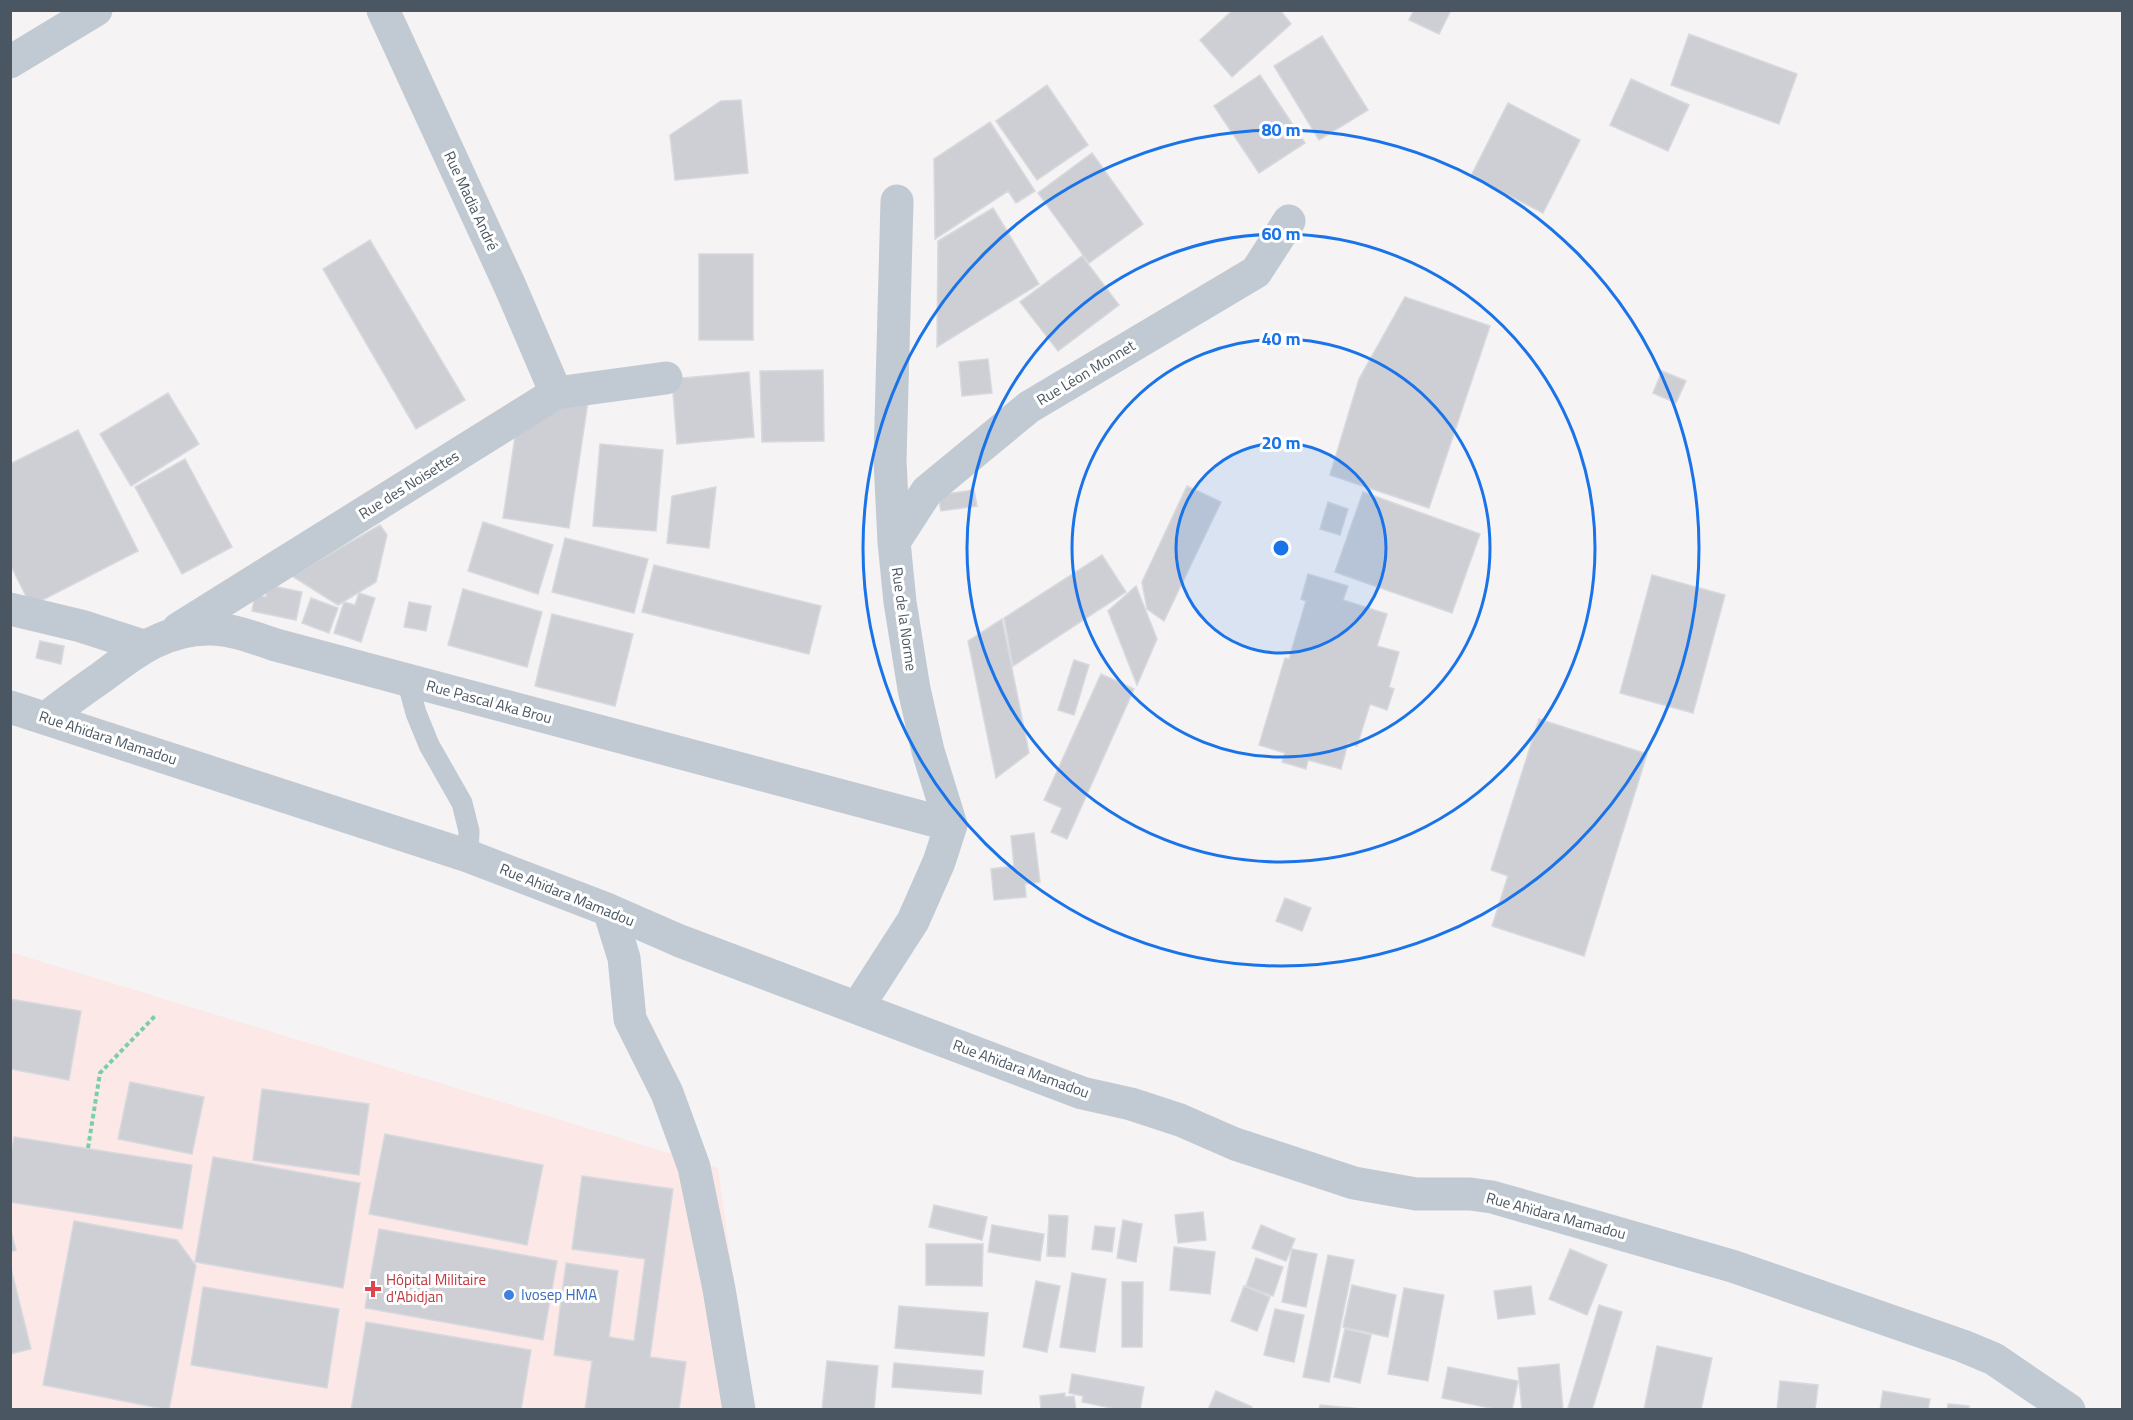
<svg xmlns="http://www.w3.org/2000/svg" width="2133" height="1420" viewBox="0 0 2133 1420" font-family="'Titillium Web',sans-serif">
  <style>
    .medical { fill: #fce8e6 }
    .building { fill: #cdcfd5; stroke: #d7d9de; stroke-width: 1.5 }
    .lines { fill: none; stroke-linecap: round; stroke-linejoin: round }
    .path { stroke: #7ad0a6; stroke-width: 4; stroke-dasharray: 4.5 3; stroke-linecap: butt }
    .lane { stroke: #c1cad2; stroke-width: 21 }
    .street { stroke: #c1cad2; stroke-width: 33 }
    .ring { fill: none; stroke: #1a73e8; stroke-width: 3 }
    .health-dot { fill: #e0444e; stroke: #fff; stroke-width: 2 }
    .shop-dot { fill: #3f7fe0; stroke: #fff; stroke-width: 2 }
    .labels { text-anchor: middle; stroke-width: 6; stroke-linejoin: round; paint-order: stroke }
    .street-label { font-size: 15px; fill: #4a5661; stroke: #fff }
    .health-label { font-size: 15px; fill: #be3a42; stroke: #fff; text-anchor: start }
    .shop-label { font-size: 15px; fill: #366cbe; stroke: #fff; text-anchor: start }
    .centre { fill: #1a73e8; stroke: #fff; stroke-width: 3 }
    .ring-label { font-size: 18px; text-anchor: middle; font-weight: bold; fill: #1a73e8; stroke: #fff; stroke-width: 6; stroke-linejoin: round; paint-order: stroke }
  </style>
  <rect width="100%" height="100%" fill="#f5f3f3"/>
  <!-- medical -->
  <path class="medical" d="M10 952 718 1168 751 1409H11Z"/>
  <!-- building -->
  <path class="building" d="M1233 10H1280L1291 24 1232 77 1200 40Z
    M1414 10H1451L1439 34 1409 20Z
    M1689 34 1797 74 1779 124 1671 85Z
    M1322 36 1368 110 1319 140 1274 66Z
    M1260 75 1305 143 1259 173 1214 106Z
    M1631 79 1689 105 1668 151 1610 125Z
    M1047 85 1088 145 1037 180 996 121Z
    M741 100 748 173 675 180 670 135 721 101Z
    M1508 103 1580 140 1543 213 1471 176Z
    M990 122 1035 191 1016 203 1008 191 935 239 934 159Z
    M1092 153 1143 224 1089 263 1038 193Z
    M993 208 1039 284 937 347 938 241Z
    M370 240 465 400 416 429 323 269Z
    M699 254H753V340H699Z
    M1082 256 1119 305 1058 351 1020 302Z
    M1405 297 1490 326 1429 508 1330 475 1359 379Z
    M988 359 992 393 962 396 959 362Z
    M823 370 824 441 762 442 760 371Z
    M1662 371 1686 381 1676 403 1653 393Z
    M749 372 754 437 677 444 672 379Z
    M168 393 199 444 131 486 100 434Z
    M589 395 569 528 503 518 516 430Z
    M78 430 138 551 31 606 10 564V464Z
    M600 444 663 450 656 531 593 526Z
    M185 459 232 547 182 574 135 487Z
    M1187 486 1221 502 1164 621 1147 609 1142 582Z
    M716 487 709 548 667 543 672 496Z
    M974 490 977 506 941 511 938 495Z
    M1363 492 1480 534 1452 613 1335 572Z
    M1328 502 1348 509 1340 535 1320 529Z
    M483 522 553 545 538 594 468 571Z
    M380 525 387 535 376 582 338 605 292 576Z
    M565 538 648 559 634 613 552 592Z
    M1102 555 1126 592 1013 666 1004 618Z
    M654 565 821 606 809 654 642 612Z
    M1308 574 1348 586 1343 600 1387 614 1377 646 1399 652 1389 687 1394 689 1387 710 1370 704 1357 746 1348 743 1341 769 1308 760 1306 769 1282 762 1285 753 1259 745 1285 658 1289 659 1306 601 1301 599Z
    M1652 575 1725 595 1693 713 1620 693Z
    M268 585 302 592 296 620 252 611 255 595 266 597Z
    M1136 586 1157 639 1137 685 1108 611Z
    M463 589 542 612 527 667 448 645Z
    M359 593 375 598 361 642 334 633 344 602 355 605Z
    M311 598 338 608 329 633 302 623Z
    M409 602 431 606 426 631 404 627Z
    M552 614 633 634 615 706 535 686Z
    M1002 619 1029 753 996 778 968 641Z
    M40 641 64 646 61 664 36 658Z
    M1074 660 1089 665 1074 715 1058 710Z
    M1101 674 1134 689 1067 839 1051 832 1062 808 1044 800Z
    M1539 719 1647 754 1584 956 1492 926 1508 876 1491 870Z
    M1034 833 1040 882 1025 884 1026 897 994 900 991 869 1014 866 1011 836Z
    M1285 898 1311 908 1302 931 1276 921Z
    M10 999 81 1011 69 1080 10 1069Z
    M130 1082 204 1097 192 1154 118 1139Z
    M262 1089 369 1104 359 1175 253 1160Z
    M385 1134 543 1165 527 1245 369 1214Z
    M14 1137 192 1165 182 1229 10 1202V1160Z
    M213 1157 360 1183 343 1288 195 1262Z
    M582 1176 673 1189 650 1357 686 1362 679 1410H585L592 1361 554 1355 566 1263 618 1271 609 1337 634 1341 645 1259 572 1249Z
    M934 1205 987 1217 982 1240 929 1227Z
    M1203 1212 1206 1240 1178 1243 1175 1215Z
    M1049 1215 1068 1216 1065 1257 1047 1256Z
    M1123 1220 1142 1224 1136 1262 1117 1258Z
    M74 1221 177 1240 196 1266 169 1410 43 1385Z
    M992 1225 1044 1234 1040 1261 988 1252Z
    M1261 1225 1295 1239 1286 1261 1252 1248Z
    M1095 1226 1115 1228 1112 1252 1092 1249Z
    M10 1228 16 1250 10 1252Z
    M379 1229 557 1261 543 1340 365 1308Z
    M926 1244H983L982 1286 926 1285Z
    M1174 1247 1215 1252 1210 1294 1170 1290Z
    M1292 1249 1317 1254 1306 1307 1282 1302Z
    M1570 1249 1607 1265 1587 1315 1549 1299Z
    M1328 1255 1354 1260 1329 1382 1303 1377Z
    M1256 1258 1283 1267 1273 1296 1246 1286Z
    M10 1264 31 1349 10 1354Z
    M1072 1273 1106 1279 1095 1352 1060 1347Z
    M1036 1281 1060 1286 1047 1352 1023 1347Z
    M1122 1282H1143L1142 1347H1122Z
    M1352 1285 1396 1295 1388 1337 1343 1327Z
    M1244 1286 1270 1297 1257 1331 1231 1321Z
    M1531 1286 1535 1314 1498 1319 1494 1291Z
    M203 1287 339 1309 327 1388 191 1365Z
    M1404 1288 1444 1295 1428 1381 1388 1374Z
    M1599 1305 1622 1312 1592 1410H1573L1568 1408Z
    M899 1306 988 1313 984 1356 895 1348Z
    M1275 1309 1304 1315 1294 1362 1264 1355Z
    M366 1322 531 1350 521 1410H351Z
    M1345 1329 1371 1335 1360 1383 1334 1377Z
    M1657 1346 1712 1358 1701 1410H1644Z
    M827 1361 878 1366 874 1410H822Z
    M894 1363 983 1371 981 1394 892 1387Z
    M1559 1364 1563 1410H1522L1518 1368Z
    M1448 1367 1518 1381 1512 1410H1499L1442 1398Z
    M1072 1374 1144 1387 1140 1410H1120L1082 1402 1083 1396 1069 1393Z
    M1780 1381 1818 1385 1815 1410H1777Z
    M1216 1391 1252 1407 1251 1410H1208Z
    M1883 1391 1930 1399 1928 1410H1880Z
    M1065 1393V1397L1074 1396 1076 1410H1041L1040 1396Z
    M1948 1404 1969 1406V1410H1947Z
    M1320 1405 1361 1409V1410H1319Z"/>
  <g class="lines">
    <!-- path -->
    <path class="path" d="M88 1148 100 1073 155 1016"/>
    <!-- lane -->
    <path class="lane" d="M407 680 416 713 429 745 462 803 469 831 468 856"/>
    <!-- street -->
    <path class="street" d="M383 10 510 286 556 393
      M10 62 96 10
      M894 542 927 491 1029 407 1256 272 1289 221
      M10 609 81 626 143 646
      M178 629 556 393 666 378
      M10 707 468 856 609 910 680 941 1082 1093 1131 1104 1180 1120 1235 1144 1354 1183 1416 1194H1470L1492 1197 1732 1266 1963 1346 1994 1359 2069 1410
      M46 718C64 704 83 690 102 677 136 651 168 627 213 629 235 630 255 638 276 645L951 825
      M609 910 624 958 630 1019 667 1093 694 1167 719 1289 739 1410
      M857 1008 913 921 939 862 951 825 928 751 914 689 900 602 894 542 890 460 897 201"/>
  </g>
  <!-- distance rings -->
  <circle cx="1281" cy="548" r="105" fill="#1a73e8" fill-opacity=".12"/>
  <g class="ring">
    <circle cx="1281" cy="548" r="105"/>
    <circle cx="1281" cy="548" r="209"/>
    <circle cx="1281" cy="548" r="314"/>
    <circle cx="1281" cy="548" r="418"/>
  </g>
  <!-- markers -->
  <path class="health-dot" d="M370 1280h6v6h6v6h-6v6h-6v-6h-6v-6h6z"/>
  <circle class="shop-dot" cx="509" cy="1295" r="6"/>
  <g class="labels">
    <!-- street labels -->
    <g class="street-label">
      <text transform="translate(471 201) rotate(65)" y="5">Rue Madia André</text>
      <text transform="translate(1086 373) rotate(-31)" y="5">Rue Léon Monnet</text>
      <text transform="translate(409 485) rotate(-32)" y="5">Rue des Noisettes</text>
      <text transform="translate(904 619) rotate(82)" y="5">Rue de la Norme</text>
      <text transform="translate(489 702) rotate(15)" y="5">Rue Pascal Aka Brou</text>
      <text transform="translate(108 738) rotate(18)" y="5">Rue Ahïdara Mamadou</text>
      <text transform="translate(567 895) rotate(22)" y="5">Rue Ahïdara Mamadou</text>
      <text transform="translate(1021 1069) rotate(20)" y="5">Rue Ahïdara Mamadou</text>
      <text transform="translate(1556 1216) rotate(15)" y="5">Rue Ahïdara Mamadou</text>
    </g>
    <!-- health labels -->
    <g class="health-label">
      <text x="386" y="1285">Hôpital Militaire<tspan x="386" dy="17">d'Abidjan</tspan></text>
    </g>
    <!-- shop labels -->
    <g class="shop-label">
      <text x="521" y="1300">Ivosep HMA</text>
    </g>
  </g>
  <circle cx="1281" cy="548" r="9" class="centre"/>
  <g class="ring-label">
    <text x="1281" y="136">80 m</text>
    <text x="1281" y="240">60 m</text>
    <text x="1281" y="345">40 m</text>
    <text x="1281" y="449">20 m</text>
  </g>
  <!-- border -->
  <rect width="2133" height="1420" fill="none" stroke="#4a5661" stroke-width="24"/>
</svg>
